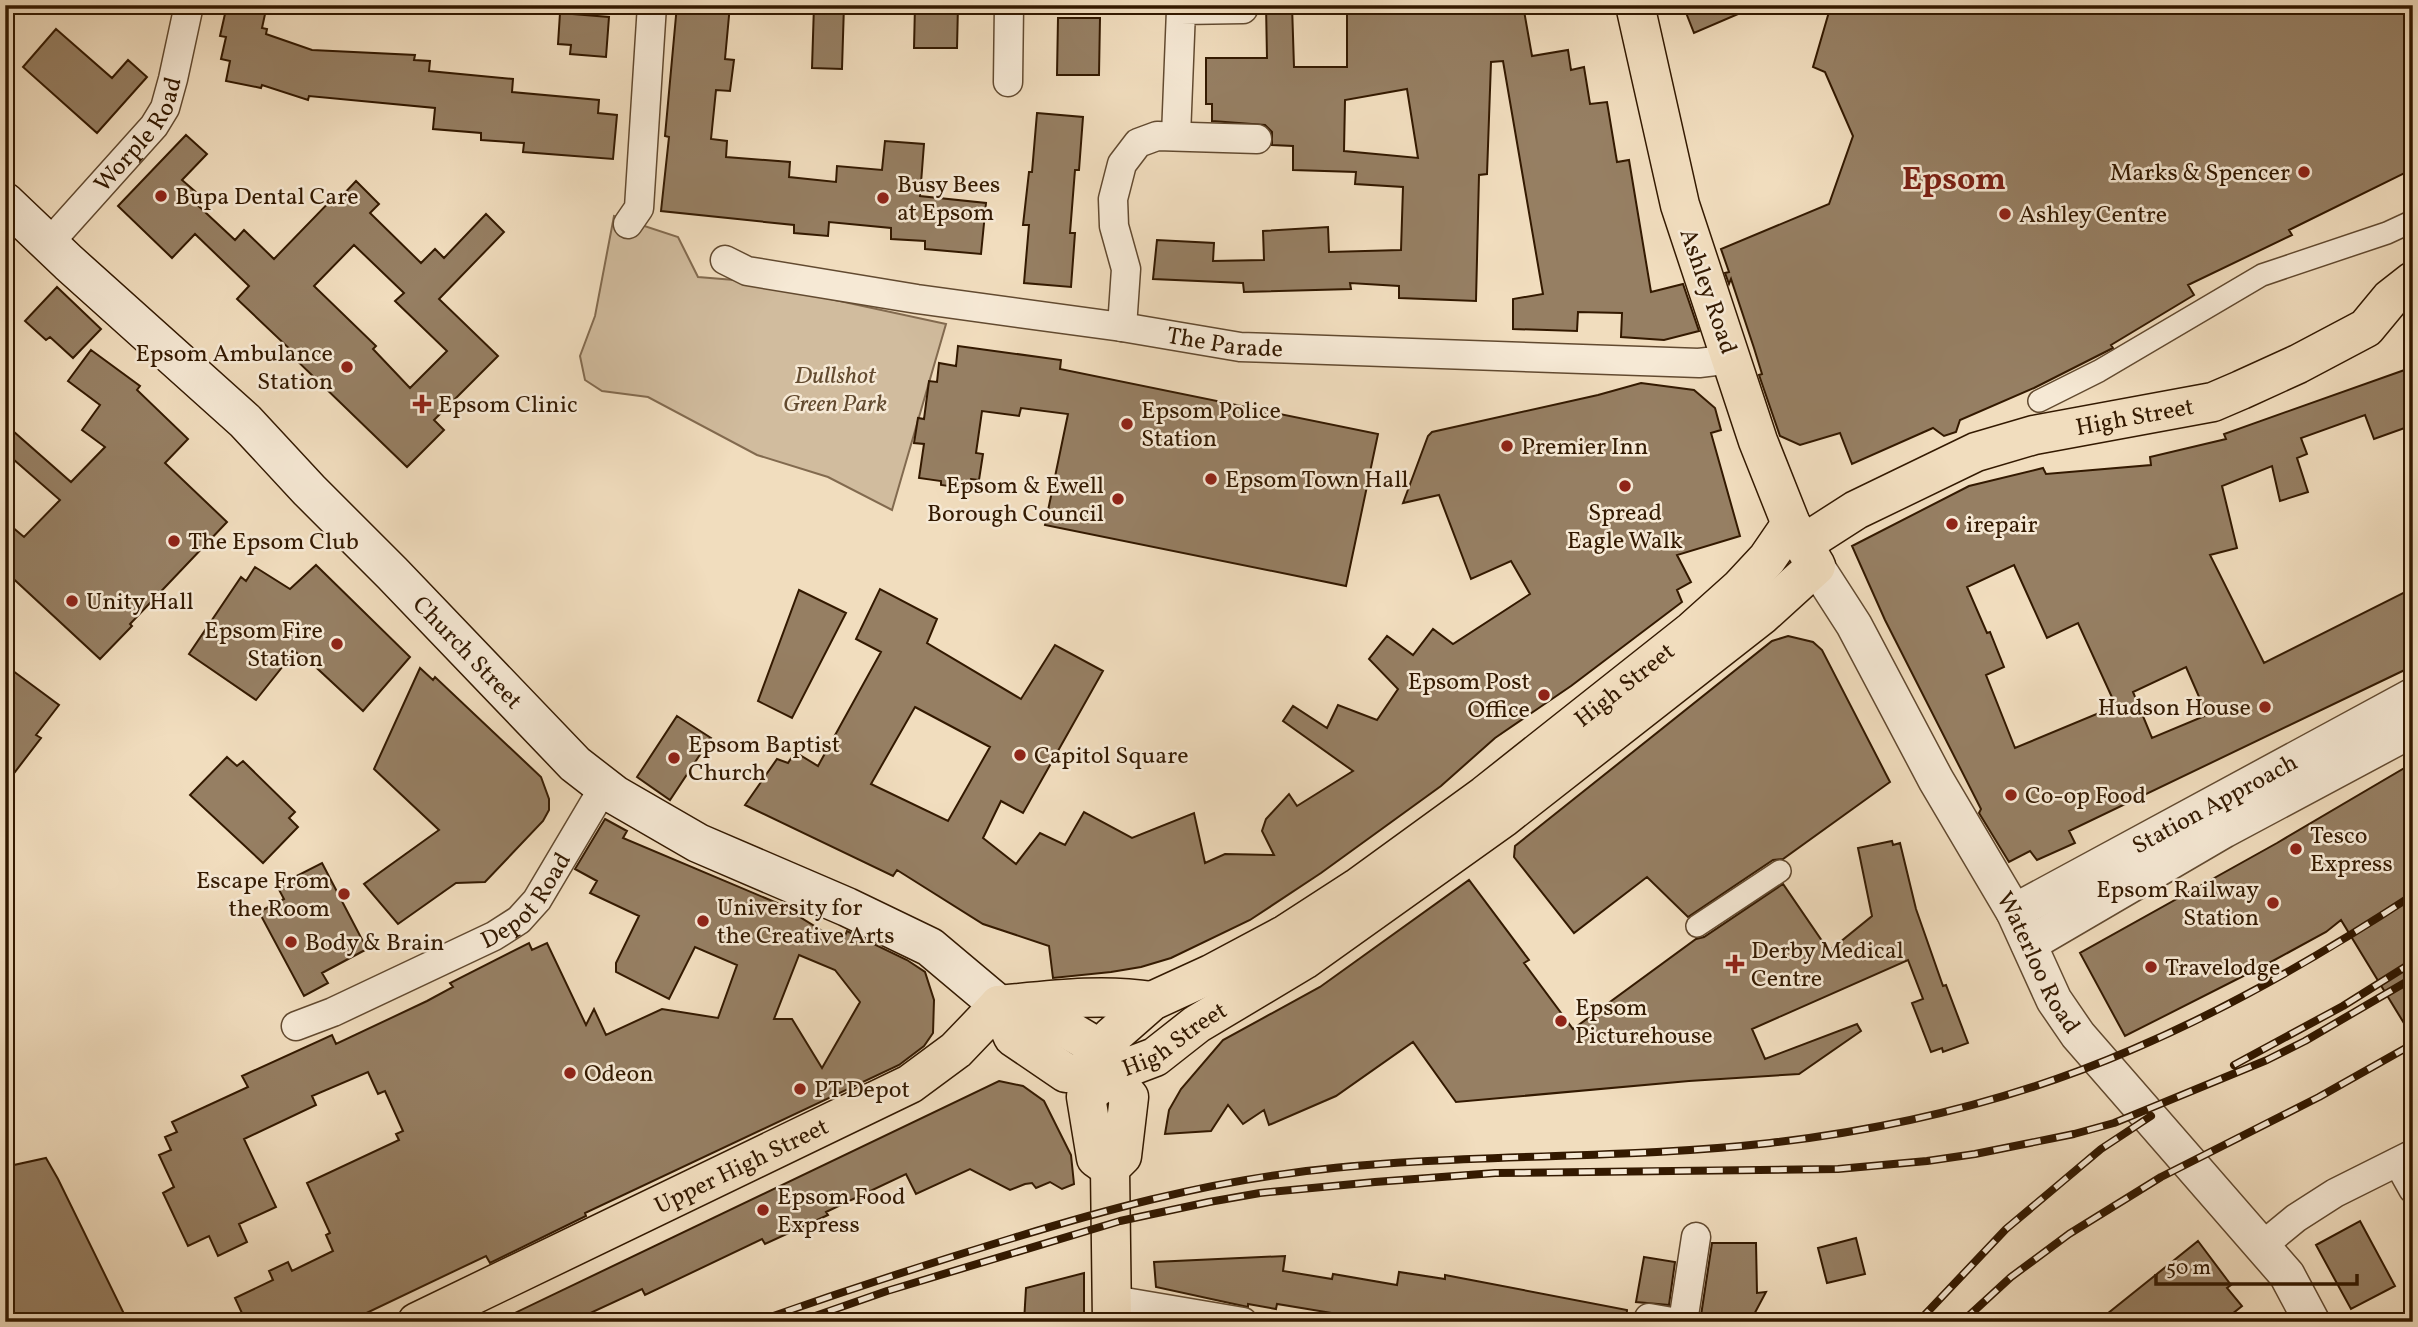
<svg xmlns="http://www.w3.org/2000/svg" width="2418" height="1327" viewBox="0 0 2418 1327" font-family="Vollkorn,serif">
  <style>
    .green { fill: #d1bc9e; stroke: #826a4f; stroke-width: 2 }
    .building { fill: #967f63; stroke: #331900; stroke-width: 2; fill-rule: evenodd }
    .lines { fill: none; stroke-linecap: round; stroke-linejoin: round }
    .pedestrian-casing { stroke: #624a30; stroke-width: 24 }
    .minor-casing { stroke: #624a30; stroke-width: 31 }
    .tertiary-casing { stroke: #624a30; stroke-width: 38 }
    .secondary-casing { stroke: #331900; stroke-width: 41 }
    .primary-casing { stroke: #331900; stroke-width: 41 }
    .trunk-casing { stroke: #331900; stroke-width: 41 }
    .pedestrian { stroke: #f6e9d5; stroke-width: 21 }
    .minor { stroke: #f6e9d5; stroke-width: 28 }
    .tertiary { stroke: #f6e9d5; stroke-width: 35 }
    .secondary { stroke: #f6e9d5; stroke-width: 38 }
    .primary { stroke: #f1ddbe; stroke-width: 38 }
    .trunk { stroke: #f1ddbe; stroke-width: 38 }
    .rail-casing { stroke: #331900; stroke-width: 8 }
    .rail { stroke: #f6e9d5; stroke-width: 5; stroke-dasharray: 16; stroke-linecap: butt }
    .poi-dot { fill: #8f2418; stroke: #f6e9d5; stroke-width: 2.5 }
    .labels { text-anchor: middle; stroke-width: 5; stroke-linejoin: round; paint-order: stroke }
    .street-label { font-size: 24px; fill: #331900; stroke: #f6e9d5 }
    .poi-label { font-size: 24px; fill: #331900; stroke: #f6e9d5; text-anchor: start }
    .park-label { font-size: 24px; font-style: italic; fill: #624a2f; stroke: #f6e9d5 }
    .district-label { font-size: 32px; font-weight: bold; fill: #7a1f14; stroke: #f6e9d5 }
  </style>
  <rect width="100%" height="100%" fill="#f1ddbe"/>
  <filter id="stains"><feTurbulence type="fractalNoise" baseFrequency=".00286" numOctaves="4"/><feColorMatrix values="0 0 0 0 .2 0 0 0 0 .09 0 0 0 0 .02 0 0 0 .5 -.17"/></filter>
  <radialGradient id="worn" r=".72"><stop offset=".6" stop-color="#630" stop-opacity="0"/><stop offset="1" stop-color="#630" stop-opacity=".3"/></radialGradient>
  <!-- green -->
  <path class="green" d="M614 216 678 237 698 277 747 281 946 324 892 510 828 477 757 455 648 397 602 391 585 380 580 356 595 316Z"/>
  <!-- building -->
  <path class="building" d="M227 5H267L262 28 267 29 266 34 312 50 415 55 414 60 430 61 429 71 513 79 512 92 599 100 598 113 617 115 613 159 523 152 524 143 481 140V133L433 129 435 108 309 96 308 100 262 85 261 88 226 81 230 61 221 59 226 37 220 36Z
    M677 5H730L725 59 734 60 730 91 716 90 711 139 727 141 726 157 790 162 789 177 836 182 837 166 882 170 885 141 924 144 920 196 986 203 981 254 925 249V241L891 239V228L829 222 828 236 794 233V225L661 211 669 137 665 136Z
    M814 5H844L842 69 812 68Z
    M915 5H958L957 48H914Z
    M1266 5H1292L1294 67H1347V5H1523L1532 56 1568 50 1571 70 1584 67 1590 104 1607 102 1617 162 1629 160 1651 292 1683 284 1699 331 1664 340 1621 337 1622 313 1578 312 1577 331 1513 329V299L1543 294 1503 61 1491 62 1487 174 1479 175 1476 301 1399 298V286L1350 283 1351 289 1244 292 1243 283 1153 279 1157 240 1214 243 1213 261 1264 260 1263 231 1328 227 1329 252 1401 250 1403 187 1355 184 1356 172 1293 170V146L1272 145V132L1265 125 1212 121V104H1206V58H1267ZM1407 89 1418 158 1344 151 1345 100Z
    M1683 5H1759L1694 33Z
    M1831 5H2413V169L2289 230 2292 235 2188 285 2194 295 2111 345 2113 348 2034 388 1960 420 1956 432 1944 436 1933 428 1852 464 1840 433 1800 445 1780 436 1759 375 1762 374 1754 348 1731 279 1729 284 1725 273 1729 272 1721 249 1829 204 1853 136 1825 72 1813 67Z
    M560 13 609 17 606 57 570 54 571 45 558 44Z
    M1058 18H1100L1099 75H1057Z
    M56 29 112 78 128 60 147 77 97 133 23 67Z
    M1037 113 1083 117 1079 170H1075L1070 233H1075L1071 287 1024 283 1029 225H1023L1029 172H1032Z
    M186 135 207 154 182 180 197 193 191 199 235 240 244 230 274 259 337 194 341 197 356 181 379 204 370 213 421 263 435 249 444 258 486 214 504 232 439 299 498 356 434 420 444 430 407 467 290 354 293 352 237 299 249 286 195 234 172 258 118 206ZM354 245 404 293 395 301 447 351 410 388 373 349 376 346 314 286Z
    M57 287 101 329 73 358 50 337 46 340 25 321Z
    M958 346 1061 360 1060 369 1378 434 1346 586 1045 525 1068 414 1021 408 1019 416 982 411 976 453 983 454 979 480 971 479 969 489 941 485V481L919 478 924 444 914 443 918 418 924 419 929 381 937 382 939 363 956 366Z
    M91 350 140 386 137 390 188 439 165 463 227 522 130 624 132 626 100 659 5 571V521L24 537 60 500 5 452V424L71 482 105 447 82 430 100 405 68 381Z
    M2413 367V425L2374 439 2365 415 2301 438 2307 454 2297 458 2308 492 2280 501 2272 466 2222 486 2237 548 2210 555 2264 663 2413 588V666L2069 831 2075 843 2037 860 2030 851 2009 862 1979 813 1981 809 1885 620 1852 546 1969 486 2043 468 2046 474 2151 465 2150 457 2226 439 2224 434ZM2014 565 2047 638 2078 623 2116 706 2015 748 1986 675 2004 667 1990 632 1987 633 1967 587ZM2186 667 2207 715 2152 738 2133 692Z
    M1641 383 1694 390 1715 408 1721 430 1711 433 1740 536 1677 555 1691 582 1677 590 1682 602 1571 686 1495 738 1441 786 1321 873 1250 920 1171 958 1141 967 1111 972 1053 978 1049 946 983 924 897 870 893 876 745 805 777 759 788 763 795 752 818 766 881 652 856 639 880 589 937 619 927 643 1021 699 1055 645 1103 671 1023 813 1001 801 983 838 1016 864 1040 833 1065 845 1084 812 1132 838 1194 813 1205 863 1225 854 1274 855 1262 831 1266 819 1289 794 1297 806 1353 771 1283 721 1293 706 1327 728 1338 705 1377 720 1398 689 1369 659 1387 636 1413 655 1433 629 1453 644 1530 594 1511 561 1471 579 1439 495 1403 503 1428 436 1432 432 1598 395ZM915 707 990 747 948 821 871 784Z
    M316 565 410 657 363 711 307 659 305 661 295 651 256 700 189 654 241 577 246 581 255 567 290 589Z
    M799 590 846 613 792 718 758 701Z
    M1788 636 1813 642 1822 650 1890 782 1783 859 1773 860 1688 917 1647 877 1574 933 1514 857 1515 846 1772 641Z
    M5 665 59 705 36 735 41 738 5 785Z
    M420 668 433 680 435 677 541 777 549 799V810L543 821 485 882 456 883 398 924 364 884 439 830 374 769Z
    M677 716 711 738 670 800 637 777Z
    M227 757 237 766 243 761 295 812 289 818 298 827 263 863 190 795Z
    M2413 763V1038L2341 920 2326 932 2269 963 2125 1036 2080 953 2277 843Z
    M605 819 627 831 623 838 777 903 842 943 847 931 907 960 925 972 934 1000 933 1033 924 1046 899 1065 585 1213 586 1216 490 1263 486 1256 358 1317 356 1322H246L235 1298 273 1280 269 1271 288 1262 292 1271 333 1251 326 1235 330 1233 307 1183 399 1140 396 1134 403 1131 385 1091 378 1094 368 1072 312 1096 316 1105 244 1139 276 1207 239 1224 247 1242 218 1256 209 1236 188 1246 163 1193 174 1187 159 1155 171 1150 165 1137 177 1132 172 1122 248 1087 242 1076 332 1035 336 1044 427 1001 453 987 450 983 529 943 532 950 547 943 586 1025 594 1009 606 1035 662 1009 718 1018 737 965 695 947 669 999 616 972V963L639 916 590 893 597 881 575 869ZM799 955 835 970 860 1002 822 1068 792 1019H774Z
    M1892 841 1893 845 1900 843 1916 909 1943 986 1946 985 1968 1043 1943 1052 1942 1048 1931 1052 1912 1003 1923 999 1908 960 1752 1029 1765 1059 1857 1024 1861 1031 1799 1074 1689 1081 1456 1102 1413 1042 1336 1096 1269 1125 1264 1110 1243 1124 1228 1105 1211 1131 1165 1134 1169 1110 1181 1089 1223 1040 1320 987 1469 880 1529 960 1524 963 1573 1029 1696 939 1704 937 1783 884 1829 951 1872 916 1858 848Z
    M322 863 367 949 322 973 328 983 304 996 259 912 284 899 277 886Z
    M999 1081 1023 1086 1044 1101 1071 1155 1074 1184 1062 1189 1050 1182 1036 1188 1032 1183 1025 1184 1010 1190 970 1169 916 1194 906 1174 826 1212 828 1215 765 1244 762 1239 645 1295 642 1289 571 1322H496Z
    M46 1158 58 1179 128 1322H5V1175L14 1165Z
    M2360 1221 2395 1286 2351 1309 2316 1245Z
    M1856 1238 1865 1274 1827 1283 1818 1248Z
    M2198 1241 2231 1285 2227 1288 2242 1306 2222 1322H2097Z
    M1712 1243H1756L1757 1293 1766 1292 1750 1322H1700Z
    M1285 1256 1283 1271 1332 1279 1333 1274 1397 1285 1399 1272 1445 1279V1275L1627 1310 1626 1322H1348L1337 1320 1338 1314 1277 1304 1276 1309 1248 1304V1307L1156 1287 1154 1262Z
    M1644 1257 1675 1262 1669 1305 1636 1302Z
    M1084 1273V1322H1024L1026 1288Z"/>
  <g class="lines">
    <defs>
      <path id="pedestrian" d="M2039 401 2099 371 2262 275 2387 233 2413 221
        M1697 926 1780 871"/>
      <g id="minor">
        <path d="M1008 82 1009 5"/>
        <path d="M1176 136 1181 10 1243 9"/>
        <path d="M628 224 639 208 652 5"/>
        <path id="s1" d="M49 243 154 126 165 108 173 79 189 5"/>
        <path id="s2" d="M725 260 747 271 917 299 1122 327 1240 347 1699 363 1732 359"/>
        <path d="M1122 327 1126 269 1114 226 1113 199 1122 164 1138 143 1157 136 1257 139"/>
        <path id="s3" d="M296 1026 333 1012 494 936 519 920 537 900 604 787"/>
        <path d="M2398 1162 2413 1189"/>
        <path d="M2262 1246 2296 1218 2335 1193 2413 1154"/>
        <path d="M1113 1300 1243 1322"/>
        <path d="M1649 1322V1318L1672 1322"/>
        <path d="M1683 1322 1696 1237"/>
      </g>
      <g id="tertiary">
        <path id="s4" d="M1816 566 1854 625 1936 780 2014 912 2054 1000 2078 1035 2287 1275 2312 1322"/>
        <path id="s5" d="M2014 912 2413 696"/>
        <path d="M2029 944 2224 830 2413 729"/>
      </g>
      <g id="secondary">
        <path id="s6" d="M5 202 69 263 245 421 309 490 392 573 575 764 615 795 698 843 847 907 930 947 999 1005"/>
      </g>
      <g id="primary">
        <path d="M999 1005C1050 1000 1101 993 1152 1001"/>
        <path d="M999 1005 1013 1037 1066 1073 1110 1074"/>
        <path d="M1015 1008 1038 1012 1087 1041 1110 1074"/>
        <path id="s7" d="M417 1322 910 1084 956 1050 999 1005"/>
      </g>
      <g id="trunk">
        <path id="s8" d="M1803 544 1856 510 1976 452 2034 435 2213 402 2241 390 2298 364 2366 328 2390 299 2413 281"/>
        <path id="s9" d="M1110 1074 1111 1037 1152 1001 1211 974 1286 934 1357 888 1485 795 1692 631 1740 588 1767 559 1791 524"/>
        <path d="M1110 1074 1129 1097 1122 1156 1110 1168 1112 1322"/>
        <path id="s10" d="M1110 1168 1096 1158 1086 1097 1110 1074 1155 1057 1197 1024 1304 960 1503 818 1762 615 1816 566 1791 524 1758 441 1680 205 1635 5"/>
      </g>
    </defs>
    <!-- pedestrian casing -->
    <use href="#pedestrian" class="pedestrian-casing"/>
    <!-- minor casing -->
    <use href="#minor" class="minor-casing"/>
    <!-- tertiary casing -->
    <use href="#tertiary" class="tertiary-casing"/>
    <!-- secondary casing -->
    <use href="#secondary" class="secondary-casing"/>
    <!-- primary casing -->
    <use href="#primary" class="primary-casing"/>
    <!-- trunk casing -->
    <use href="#trunk" class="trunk-casing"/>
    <!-- pedestrian -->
    <use href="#pedestrian" class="pedestrian"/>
    <!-- minor -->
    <use href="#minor" class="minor"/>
    <!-- tertiary -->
    <use href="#tertiary" class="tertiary"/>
    <!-- secondary -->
    <use href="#secondary" class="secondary"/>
    <!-- primary -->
    <use href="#primary" class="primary"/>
    <!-- trunk -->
    <use href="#trunk" class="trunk"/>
    <defs>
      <path id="rail" d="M2234 1065 2343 1006 2413 962
        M756 1322C841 1292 927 1264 1013 1238 1105 1210 1197 1185 1292 1173 1451 1152 1611 1161 1770 1143 1893 1129 2017 1099 2131 1050 2230 1008 2323 954 2413 895
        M798 1322 887 1291 1120 1221 1209 1202 1260 1193 1375 1182 1495 1173 1838 1169 1927 1161 1975 1154 2074 1134 2114 1123 2267 1060 2305 1041 2413 978
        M1918 1322 2006 1229 2101 1149 2151 1116
        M1962 1322 2011 1277 2069 1234 2161 1177 2319 1097 2413 1044"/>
    </defs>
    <!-- rail casing -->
    <use href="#rail" class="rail-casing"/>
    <!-- rail -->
    <use href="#rail" class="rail"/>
  </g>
  <!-- markers -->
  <g class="poi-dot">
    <circle cx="2304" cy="172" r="7"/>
    <circle cx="161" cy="196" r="7"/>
    <circle cx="883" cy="198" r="7"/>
    <circle cx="2005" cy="214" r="7"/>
    <circle cx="347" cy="367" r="7"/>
    <path d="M418.5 393.5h7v7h7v7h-7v7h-7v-7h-7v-7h7z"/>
    <circle cx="1127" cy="424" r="7"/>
    <circle cx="1507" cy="446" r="7"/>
    <circle cx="1211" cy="479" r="7"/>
    <circle cx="1625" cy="486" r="7"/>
    <circle cx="1118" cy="499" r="7"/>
    <circle cx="1952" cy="524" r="7"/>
    <circle cx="174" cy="541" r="7"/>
    <circle cx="72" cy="601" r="7"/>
    <circle cx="337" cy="644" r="7"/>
    <circle cx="1544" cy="695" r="7"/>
    <circle cx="2265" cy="707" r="7"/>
    <circle cx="1020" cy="755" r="7"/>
    <circle cx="674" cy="758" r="7"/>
    <circle cx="2011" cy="795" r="7"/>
    <circle cx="2296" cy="849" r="7"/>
    <circle cx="344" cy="894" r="7"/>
    <circle cx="2273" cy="903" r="7"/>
    <circle cx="703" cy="921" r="7"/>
    <circle cx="291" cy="942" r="7"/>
    <path d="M1731.5 953.5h7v7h7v7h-7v7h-7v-7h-7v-7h7z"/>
    <circle cx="2151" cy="967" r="7"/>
    <circle cx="1561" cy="1021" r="7"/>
    <circle cx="570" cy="1073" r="7"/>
    <circle cx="800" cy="1089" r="7"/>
    <circle cx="763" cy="1210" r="7"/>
  </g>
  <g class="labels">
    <!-- street labels -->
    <g class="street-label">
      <text dy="8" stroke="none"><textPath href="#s1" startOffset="142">Worple Road</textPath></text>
      <text transform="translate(1709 291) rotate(71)" y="8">Ashley Road</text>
      <text dy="8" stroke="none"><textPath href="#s2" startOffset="508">The Parade</textPath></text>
      <text dy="8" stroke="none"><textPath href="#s8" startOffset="359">High Street</textPath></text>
      <text dy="8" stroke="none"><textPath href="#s6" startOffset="646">Church Street</textPath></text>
      <text dy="8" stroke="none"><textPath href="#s9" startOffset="662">High Street</textPath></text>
      <text dy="8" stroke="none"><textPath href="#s5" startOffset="228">Station Approach</textPath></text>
      <text dy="8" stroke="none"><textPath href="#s3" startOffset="266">Depot Road</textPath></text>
      <text dy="8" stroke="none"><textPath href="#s4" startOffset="455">Waterloo Road</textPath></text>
      <text dy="8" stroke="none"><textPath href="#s10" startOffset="186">High Street</textPath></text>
      <text dy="8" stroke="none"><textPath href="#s7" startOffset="360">Upper High Street</textPath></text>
    </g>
    <!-- poi labels -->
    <g class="poi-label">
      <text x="2290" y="180" text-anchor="end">Marks &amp; Spencer</text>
      <text x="897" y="192">Busy Bees<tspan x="897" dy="28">at Epsom</tspan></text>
      <text x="175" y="204">Bupa Dental Care</text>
      <text x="2019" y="222">Ashley Centre</text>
      <text x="333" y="361" text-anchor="end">Epsom Ambulance<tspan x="333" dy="28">Station</tspan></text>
      <text x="438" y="412">Epsom Clinic</text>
      <text x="1141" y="418">Epsom Police<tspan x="1141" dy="28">Station</tspan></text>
      <text x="1521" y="454">Premier Inn</text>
      <text x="1225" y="487">Epsom Town Hall</text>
      <text x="1104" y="493" text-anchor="end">Epsom &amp; Ewell<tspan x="1104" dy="28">Borough Council</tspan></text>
      <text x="1625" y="520" text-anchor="middle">Spread<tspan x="1625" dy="28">Eagle Walk</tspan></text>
      <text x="1966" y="532">irepair</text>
      <text x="188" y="549">The Epsom Club</text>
      <text x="86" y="609">Unity Hall</text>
      <text x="323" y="638" text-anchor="end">Epsom Fire<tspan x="323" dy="28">Station</tspan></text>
      <text x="1530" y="689" text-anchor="end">Epsom Post<tspan x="1530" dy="28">Office</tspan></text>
      <text x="2251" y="715" text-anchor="end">Hudson House</text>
      <text x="688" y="752">Epsom Baptist<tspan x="688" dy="28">Church</tspan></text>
      <text x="1034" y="763">Capitol Square</text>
      <text x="2025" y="803">Co-op Food</text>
      <text x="2310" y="843">Tesco<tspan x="2310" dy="28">Express</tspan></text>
      <text x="330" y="888" text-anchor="end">Escape From<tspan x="330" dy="28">the Room</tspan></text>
      <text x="2259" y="897" text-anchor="end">Epsom Railway<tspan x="2259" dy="28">Station</tspan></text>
      <text x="717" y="915">University for<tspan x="717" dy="28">the Creative Arts</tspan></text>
      <text x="305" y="950">Body &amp; Brain</text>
      <text x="1751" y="958">Derby Medical<tspan x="1751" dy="28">Centre</tspan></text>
      <text x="2165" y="975">Travelodge</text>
      <text x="1575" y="1015">Epsom<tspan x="1575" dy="28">Picturehouse</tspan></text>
      <text x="584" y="1081">Odeon</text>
      <text x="814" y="1097">PT Depot</text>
      <text x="777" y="1204">Epsom Food<tspan x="777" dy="28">Express</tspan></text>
    </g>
    <!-- park labels -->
    <g class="park-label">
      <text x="835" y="383">Dullshot<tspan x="835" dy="28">Green Park</tspan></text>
    </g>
    <!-- district labels -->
    <g class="district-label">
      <text x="1954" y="189">Epsom</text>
    </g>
  </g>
  <!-- margin -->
  <rect width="2418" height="1327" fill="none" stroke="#f1ddbe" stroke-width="28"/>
  <rect x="7" y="7" width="2404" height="1313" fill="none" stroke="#331900" stroke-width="3.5"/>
  <rect x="14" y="14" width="2390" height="1299" fill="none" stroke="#331900" stroke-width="2"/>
  <!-- scale -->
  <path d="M2156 1274v10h201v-10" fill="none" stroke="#331900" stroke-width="3.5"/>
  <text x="2166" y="1274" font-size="21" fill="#331900" stroke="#f6e9d5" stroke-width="5" paint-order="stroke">50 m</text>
  <rect width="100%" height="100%" filter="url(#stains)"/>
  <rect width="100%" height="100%" fill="url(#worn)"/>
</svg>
